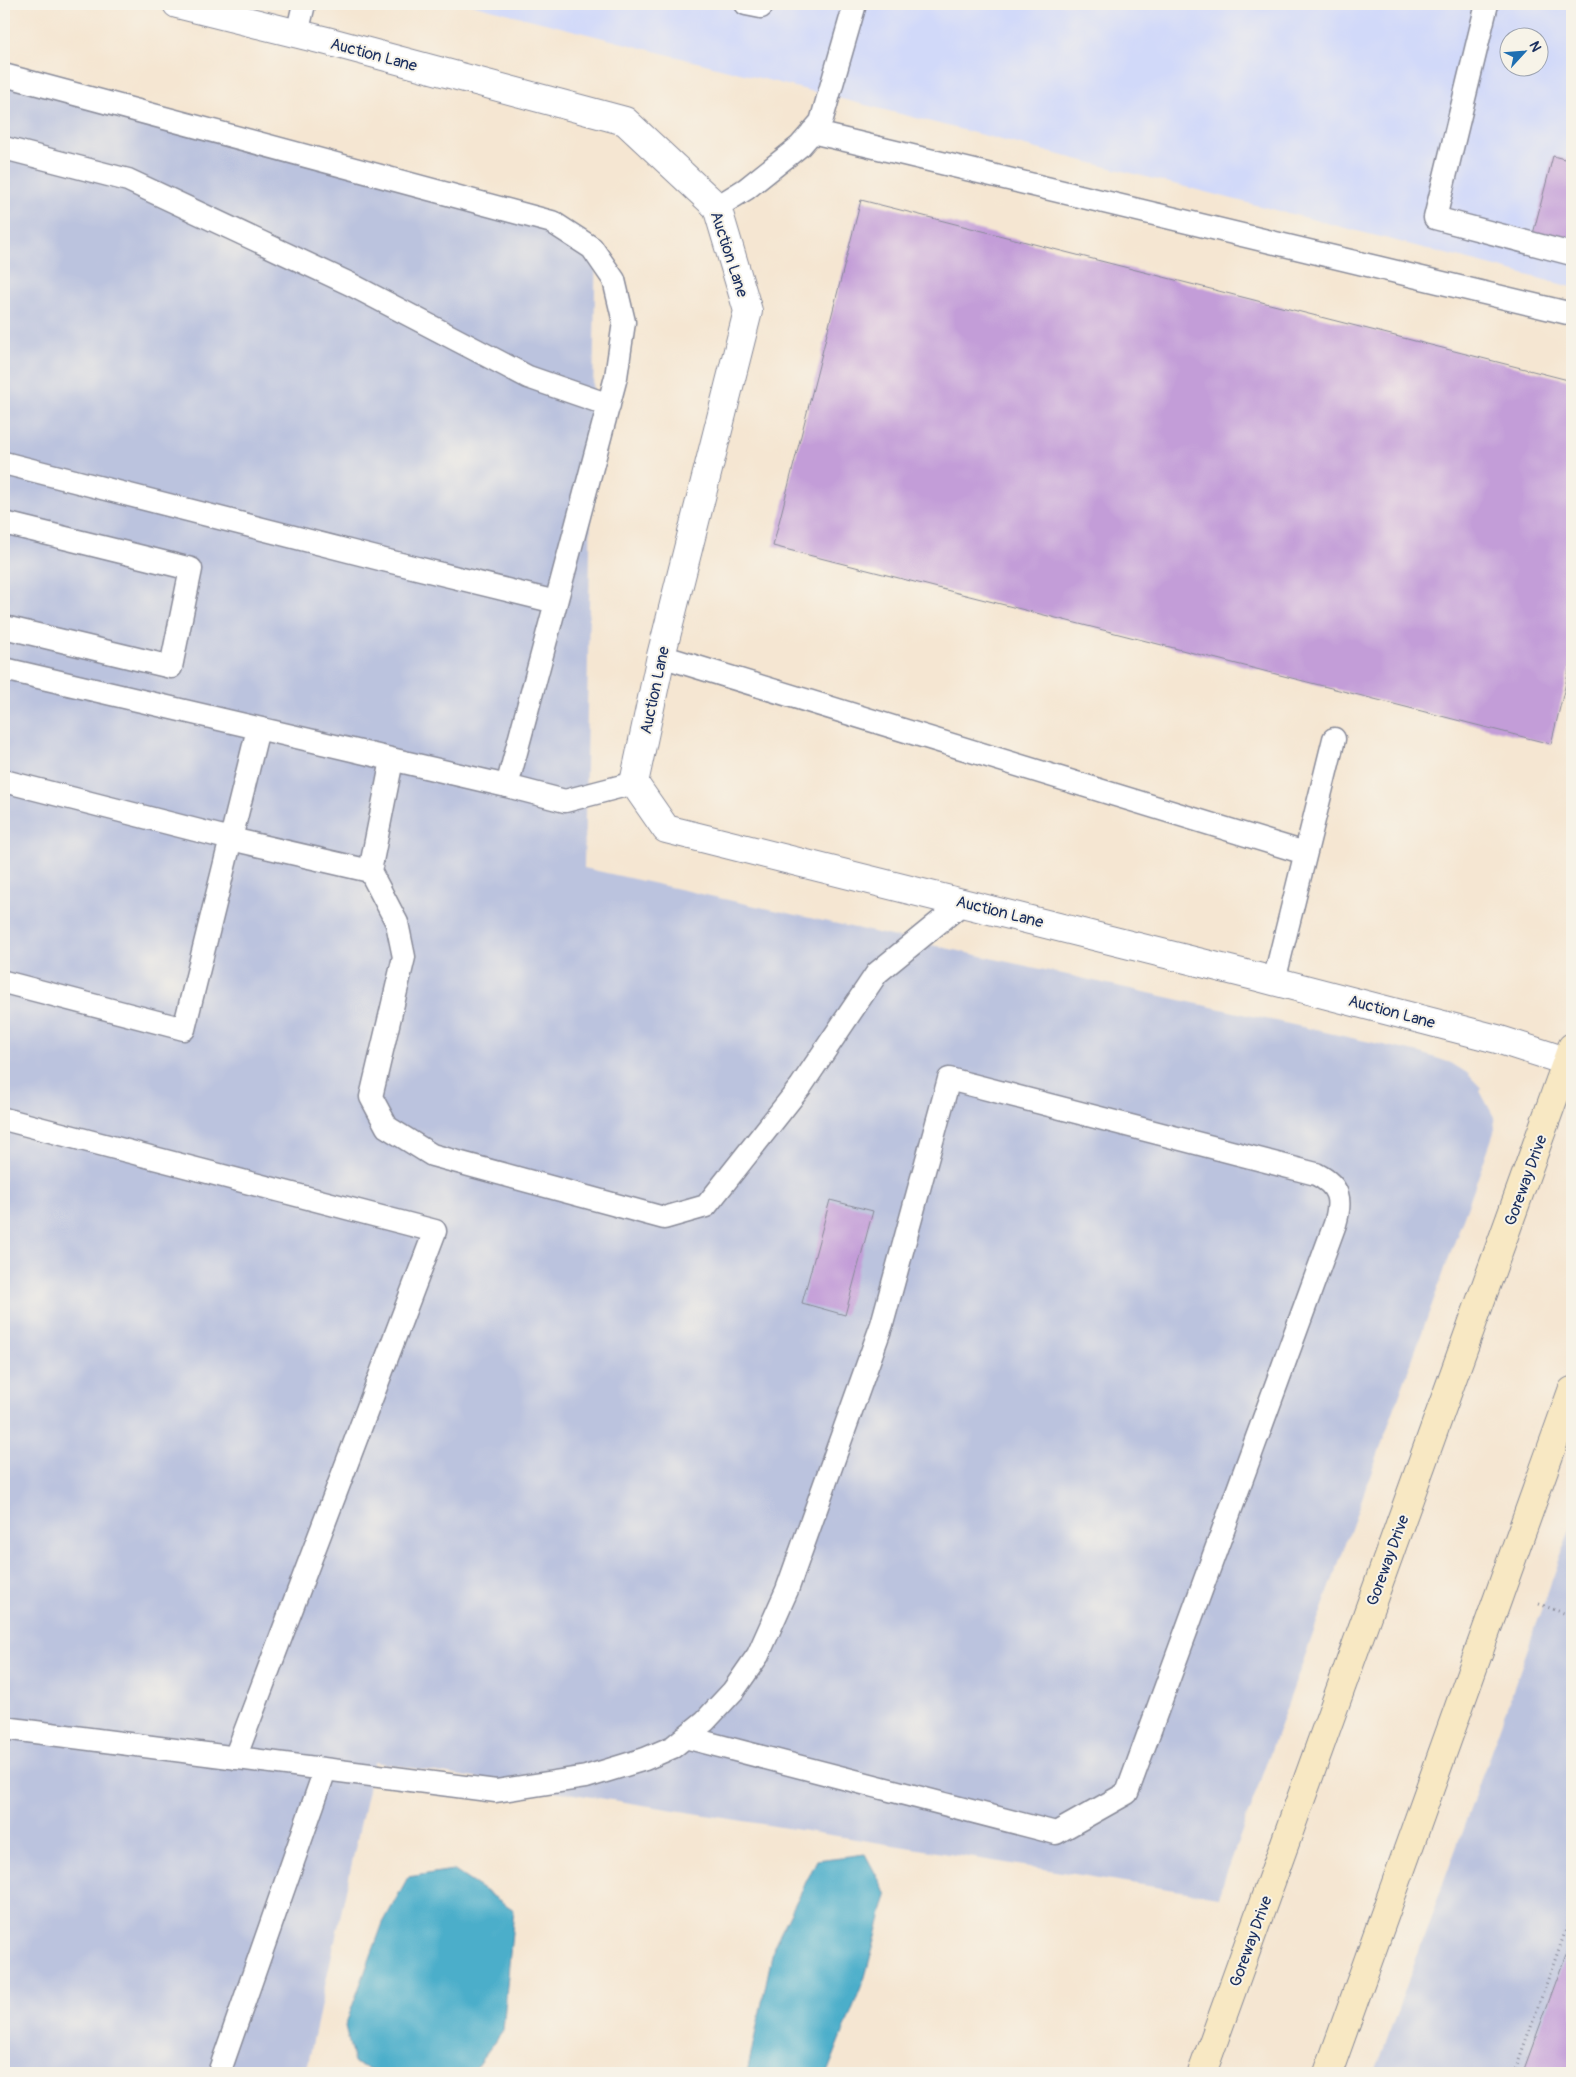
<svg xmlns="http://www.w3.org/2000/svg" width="1576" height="2077" viewBox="0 0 1576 2077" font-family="Pangolin,sans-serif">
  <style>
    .built { fill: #d1d9f9; fill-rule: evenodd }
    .industrial { fill: #bbc3de }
    .water { fill: #4baeca; stroke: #336e94 }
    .building { fill: #c39dd8 }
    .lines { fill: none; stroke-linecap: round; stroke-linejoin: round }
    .lane-casing { stroke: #888a98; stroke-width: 25 }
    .street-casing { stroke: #888a98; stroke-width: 30 }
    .secondary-casing { stroke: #888a98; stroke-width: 30 }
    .path { stroke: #888a98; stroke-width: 3; stroke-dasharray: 1 4; stroke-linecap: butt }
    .lane { stroke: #fff; stroke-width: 22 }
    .street { stroke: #fff; stroke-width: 28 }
    .secondary { stroke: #f8e8c3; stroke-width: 28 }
    .labels { text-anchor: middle; stroke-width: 4; stroke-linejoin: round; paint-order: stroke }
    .street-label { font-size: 16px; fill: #1b2f5e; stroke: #f7f3e8 }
  </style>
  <rect width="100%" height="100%" fill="#f7f3e8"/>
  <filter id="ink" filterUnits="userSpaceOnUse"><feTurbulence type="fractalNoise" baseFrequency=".02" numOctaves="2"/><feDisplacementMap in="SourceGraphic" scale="10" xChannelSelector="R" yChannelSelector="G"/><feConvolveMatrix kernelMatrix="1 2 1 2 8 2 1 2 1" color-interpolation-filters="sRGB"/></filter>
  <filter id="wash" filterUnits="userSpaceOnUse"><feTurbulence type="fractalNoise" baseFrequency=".0096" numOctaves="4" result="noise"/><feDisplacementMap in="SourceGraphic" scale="20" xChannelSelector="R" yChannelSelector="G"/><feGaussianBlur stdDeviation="1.12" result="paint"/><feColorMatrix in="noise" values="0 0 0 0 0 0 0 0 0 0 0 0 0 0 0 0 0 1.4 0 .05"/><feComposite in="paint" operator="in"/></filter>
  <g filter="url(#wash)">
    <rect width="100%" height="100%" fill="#f5e6d2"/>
    <!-- built -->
    <path class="built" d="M471 4H1572V287L1408 244ZM1508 38H1538V68H1508Z"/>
    <!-- industrial -->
    <path class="industrial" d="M4 66 596 240 584 868 1424 1054 1451 1063 1467 1073 1482 1089 1480 1091 1494 1117 1495 1129 1490 1144 1218 1897 374 1762 306 2073H4Z
      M1572 1524V2073H1375L1508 1704Z"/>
    <!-- water -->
    <path class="water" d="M865 1854 887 1895 865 1977 827 2073H747L774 1946 817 1860Z
      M453 1870 514 1910 503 2030 472 2073H380L354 2063 345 2026 383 1923 408 1877Z"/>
    <g id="blocks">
      <!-- building -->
      <path class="building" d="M1553 156 1572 161V249L1532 238Z
        M861 200 1572 381V658L1551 744 773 546Z
        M830 1200 873 1211 845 1315 802 1303Z
        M1572 1938V2073H1522L1523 2072Z"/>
    </g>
  </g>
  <g filter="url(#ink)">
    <use href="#blocks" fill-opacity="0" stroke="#888a98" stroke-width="1"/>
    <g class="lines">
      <defs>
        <path id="lane" d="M746 4 761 7 762 4
          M1487 4 1435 218 1572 254
          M297 34 304 4
          M4 75 552 222 592 248 614 280 624 322 616 377 507 786 565 801 634 783
          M812 132 1572 314
          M4 148 128 180 350 284 528 377 609 405
          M717 207 746 189 800 146 821 122 855 4
          M4 463 384 560 556 602
          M4 523 191 569 171 667 4 627
          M661 656 1305 853
          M4 669 507 786
          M392 760 370 871 397 923 404 957 371 1097 387 1127 432 1155 664 1218 706 1206 801 1086 877 973 964 902
          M4 781 231 839 370 871
          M1274 981 1334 739
          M4 982 184 1029 258 729
          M4 1119 435 1231 235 1758
          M4 1728 496 1791 586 1777 645 1759 673 1747 705 1721 733 1691 758 1655 787 1590 882 1324 949 1079 1316 1174C1340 1186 1342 1200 1335 1224L1127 1793 1056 1833 685 1737
          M219 2073 325 1770"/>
        <path id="street" d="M177 4 327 41 625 121 717 207 748 311 661 656 634 783 666 829 1258 977 1497 1039 1572 1063"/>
        <path id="secondary" d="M1202 2073 1572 1047
          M1328 2073 1572 1391"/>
      </defs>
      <!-- lane casing -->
      <use href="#lane" class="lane-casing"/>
      <!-- street casing -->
      <use href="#street" class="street-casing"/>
      <!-- secondary casing -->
      <use href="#secondary" class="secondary-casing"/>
      <!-- path -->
      <path class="path" d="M1539 1604 1572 1616
        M1514 2073 1572 1913"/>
      <!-- lane -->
      <use href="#lane" class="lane"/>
      <!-- street -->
      <use href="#street" class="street"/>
      <!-- secondary -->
      <use href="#secondary" class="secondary"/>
    </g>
  </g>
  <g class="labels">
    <!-- street labels -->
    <g class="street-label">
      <text transform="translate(374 54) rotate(15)" y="6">Auction Lane</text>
      <text transform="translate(730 254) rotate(72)" y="6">Auction Lane</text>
      <text transform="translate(654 690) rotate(-78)" y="6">Auction Lane</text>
      <text transform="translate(1000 911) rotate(14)" y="6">Auction Lane</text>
      <text transform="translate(1392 1011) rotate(15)" y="6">Auction Lane</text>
      <text transform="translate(1525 1180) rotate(-70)" y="6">Goreway Drive</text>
      <text transform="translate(1387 1560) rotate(-70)" y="6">Goreway Drive</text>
      <text transform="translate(1250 1941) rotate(-70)" y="6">Goreway Drive</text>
    </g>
  </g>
  <!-- margin -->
  <rect width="1576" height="2077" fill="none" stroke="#f7f3e8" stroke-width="20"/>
  <!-- north arrow -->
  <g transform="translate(1524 52) rotate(64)"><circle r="24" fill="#f7f3e8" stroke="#9fa5b1"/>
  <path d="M0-4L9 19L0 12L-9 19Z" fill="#1f6fb2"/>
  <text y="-8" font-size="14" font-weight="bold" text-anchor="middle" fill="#1b2f5e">N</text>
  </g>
</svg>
